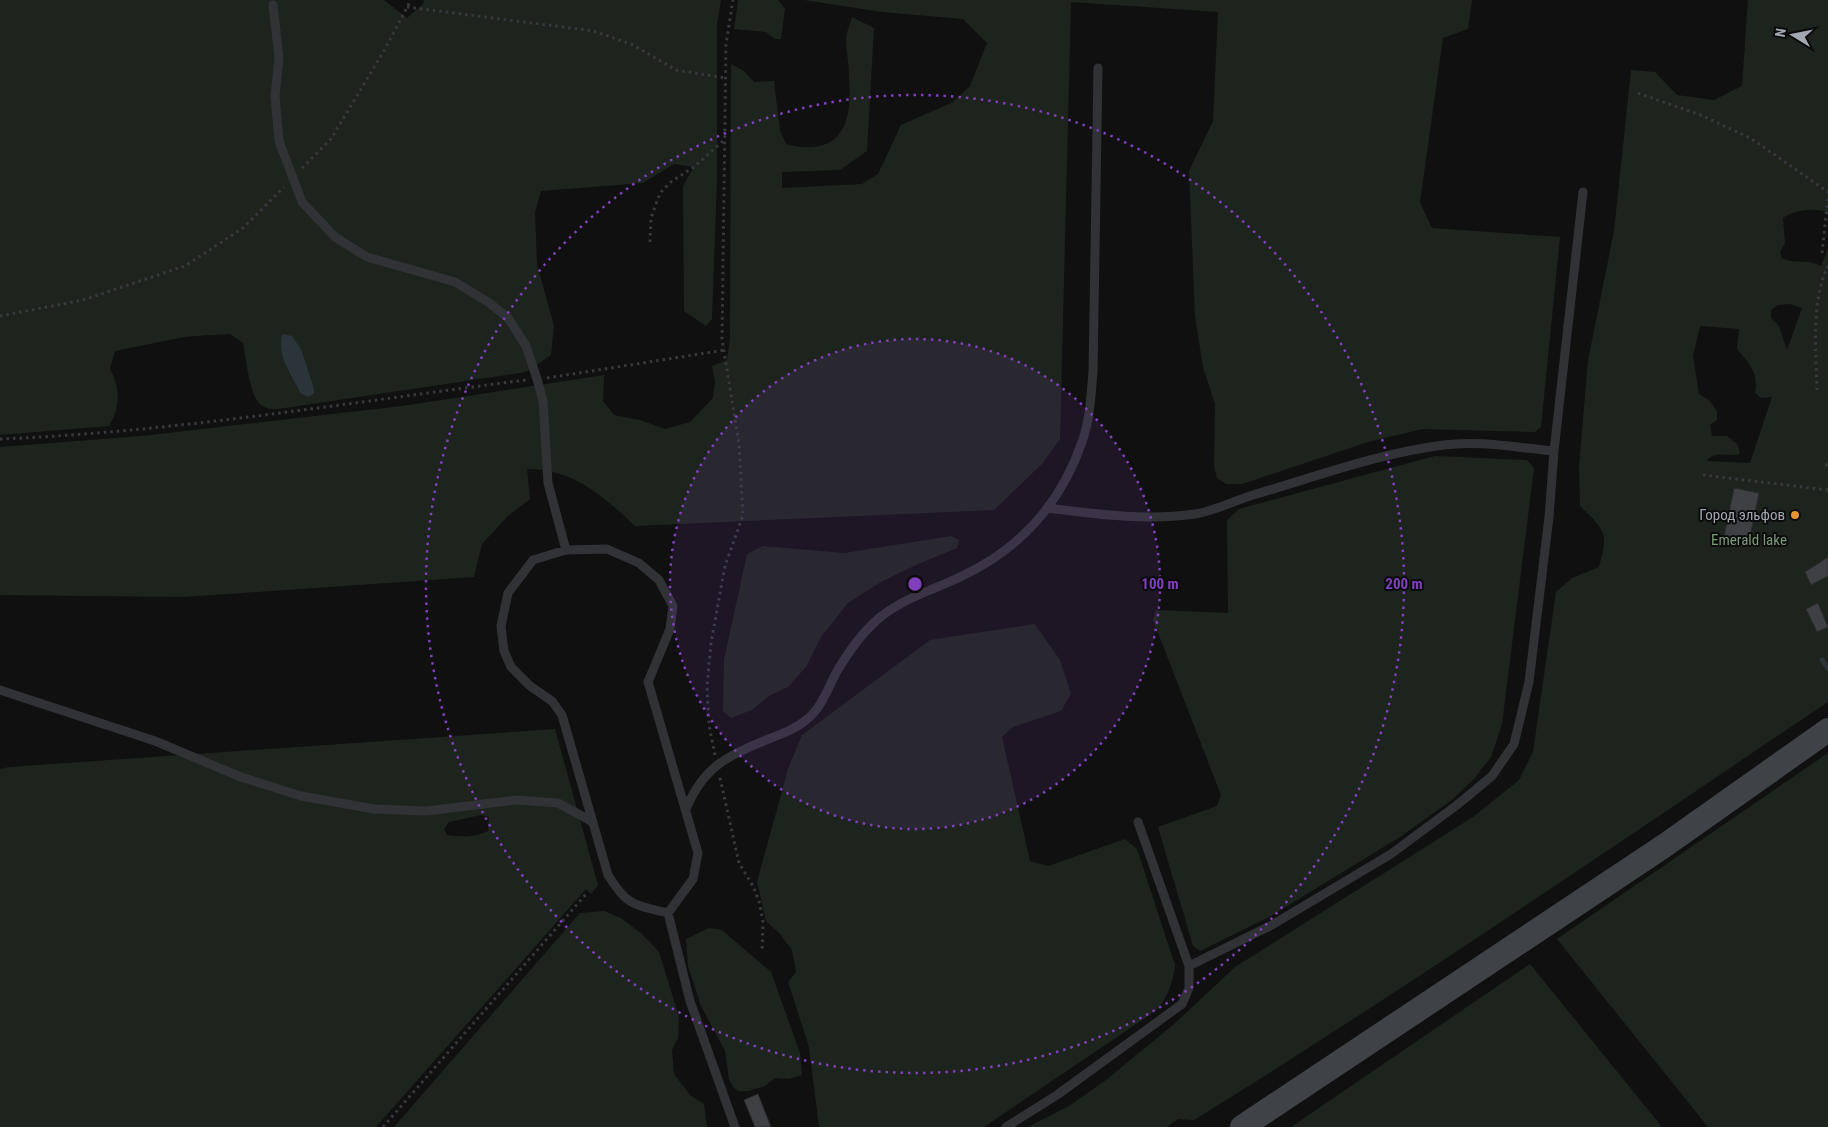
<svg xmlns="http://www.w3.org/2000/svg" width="1828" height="1127" viewBox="0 0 1828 1127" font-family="'Roboto Condensed',sans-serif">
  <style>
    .green { fill: #1d241d; fill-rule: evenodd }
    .water { fill: #2a3439 }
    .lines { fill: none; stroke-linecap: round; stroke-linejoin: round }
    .stream { stroke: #2a3439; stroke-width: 5 }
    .building { fill: #3f4044; stroke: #2a2a2d }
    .path { stroke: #37393d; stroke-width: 3; stroke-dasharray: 2.5 4; stroke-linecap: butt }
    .lane { stroke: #313236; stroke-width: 9 }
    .secondary { stroke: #3f4246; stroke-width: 24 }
    .ring { fill: none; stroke: #813fbd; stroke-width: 2.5; stroke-dasharray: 2.5 5 }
    .poi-dot { fill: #e79433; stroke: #0b0b0c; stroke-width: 2 }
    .labels { text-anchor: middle; stroke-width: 4; stroke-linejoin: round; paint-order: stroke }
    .poi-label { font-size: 15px; fill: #a2a8b1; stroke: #0b0b0c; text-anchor: end }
    .park-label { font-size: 15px; fill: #7c9c79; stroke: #0b0b0c }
    .centre { fill: #813fbd; stroke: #0b0b0c; stroke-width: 2.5 }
    .ring-label { font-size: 15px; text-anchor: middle; font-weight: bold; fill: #813fbd; stroke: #0b0b0c; stroke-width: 4; stroke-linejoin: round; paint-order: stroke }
  </style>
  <rect width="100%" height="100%" fill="#101011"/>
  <!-- green -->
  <path class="green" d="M0 0H384L407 18 423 4 424 0H721L717 24V179L712 319 706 326 684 311 683 186 694 167 674 164 643 183 541 191 535 212 537 264 554 326 551 355 526 372 278 409C272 409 265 409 260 404 249 393 246 358 243 343L230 334 211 335 184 337 115 351 110 369C120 388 121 406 109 426L0 435ZM302 351 314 388V392L309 397 301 394 288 371Z
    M738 0H778L785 9 781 39H775L766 32 734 29Z
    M804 0H1472L1468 29 1443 38 1420 202 1432 228 1560 237 1541 427 1535 432 1423 429 1368 442 1242 484H1226L1217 478 1214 467 1215 404 1203 367 1195 316 1189 171 1213 121 1218 12 1071 2 1060 439 1042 464 994 510 635 526C603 496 574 469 527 469L530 499 508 516 482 544 474 577 184 597 0 595V447L141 436 402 406 604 375 603 401 614 415 640 420 665 429 690 422 713 398 715 382 712 366 727 360 730 337 731 64 744 71 754 82 774 81 780 130 786 144C842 158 853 124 849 75 849 63 846 51 846 40 846 33 850 24 852 17L874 28 867 151 840 170 782 172V188L862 184 878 174 901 125 953 102 970 86 987 43 963 19 882 12Z
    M1748 0H1828V213C1817 207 1794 210 1783 218L1785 243 1780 252 1782 258C1793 265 1808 258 1821 266L1828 249V702C1618 843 1409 987 1194 1120L1178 1119 1167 1127H1028L1069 1106 1106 1080 1173 1025 1235 967 1473 817 1519 780 1533 752 1556 592 1572 578 1599 567C1609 533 1605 530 1580 506L1579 466 1588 360 1614 231 1631 70 1655 72 1677 95 1714 100 1742 86ZM1790 304 1802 308 1787 350 1779 326 1771 318V310L1778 305ZM1700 326 1739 329 1737 349C1749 364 1759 372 1755 393L1761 398 1772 397 1750 463 1707 461C1714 450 1728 457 1740 454L1738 445 1727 436H1712L1710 425 1717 420V411L1710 401 1699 394 1693 356Z
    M1435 456 1527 460 1534 468 1502 724 1491 757 1474 779 1453 799 1400 837 1271 916 1200 951 1193 946 1158 827 1217 806 1221 795 1153 620 1156 610 1228 613 1227 520 1239 509Z
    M951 536 959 540 957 548 916 565 881 582 848 603 821 637 806 667 788 687 769 696 752 710 731 718 723 711 724 659 747 554 763 546 844 553Z
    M1035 624 1060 660 1071 694 1061 711 1013 727 1002 737 1030 861 1048 866 1125 839 1137 849 1175 965C1173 983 1168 996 1157 1010L984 1127H819L809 1047 788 982 796 972 792 950 780 934 766 921 757 882 788 769 802 735 930 640Z
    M555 729 598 885 591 894 586 889 376 1127H0V769L9 767ZM481 815 489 817 488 831C473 838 463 837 447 835L444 829 449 822Z
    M1828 753V1127H1708L1557 939Z
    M604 911 621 918 642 934 659 952 679 1017 678 1038 672 1050 674 1074 690 1095 704 1104 707 1127H394L580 913Z
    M709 928 722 930 771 972 800 1053 802 1075 789 1079 775 1078 765 1086 749 1091H738L733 1087 729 1079 725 1051 701 1006 688 966 686 939Z
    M1530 964 1662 1127H1291Z"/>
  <!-- water -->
  <path class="water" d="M282 334 292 336 302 351 314 388V393L309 397 301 394C291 375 277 356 282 334Z"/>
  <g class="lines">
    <!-- stream -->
    <path class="stream" d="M1822 660 1828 668"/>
  </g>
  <!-- building -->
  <path class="building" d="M1734 488 1759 493 1748 547 1723 542Z
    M1828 557V576L1811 585 1805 572Z
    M1818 603 1828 627 1817 632 1806 609Z
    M758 1094 771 1127H755L744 1100Z"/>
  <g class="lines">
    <!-- path -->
    <path class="path" d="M407 7 594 31 633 45 676 70 725 78
      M1638 93 1703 116 1752 139 1828 192
      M302 168 331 139 385 49 411 0
      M650 242 651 218 660 193 672 181 694 167 723 141
      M1822 253 1828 198
      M0 316 83 300 185 266 243 228 284 187
      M547 378 725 350
      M1817 390C1816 353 1811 299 1828 266
      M0 439C176 432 351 402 526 380
      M1825 465 1828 464
      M1703 475 1828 490
      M715 755 709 725 707 687 711 643 725 566 743 515 739 444 722 339 726 44 733 0
      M720 778 739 863 753 886 759 901 763 922 762 952
      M383 1127 587 893"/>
    <!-- lane -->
    <path class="lane" d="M273 5 279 58 275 96 279 141 302 202 335 237 367 257 455 282 488 302 508 318 526 346 537 379 543 401 548 483 566 550
      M1047 508C1096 514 1145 521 1195 514 1214 511 1234 501 1253 495 1315 477 1379 453 1444 445 1479 440 1518 448 1554 451
      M607 549 639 563 659 580 673 606 670 629 648 682 698 853 693 879 668 913C634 905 627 906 608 875L562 715 552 701 530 686 511 667 504 651 501 626 508 593 533 560 566 550Z
      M0 690 155 741 241 777 301 796 374 809 427 811 516 800 558 803 591 821
      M686 809C703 768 726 756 766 740 781 734 794 730 806 720 821 709 828 688 836 673 847 654 862 633 878 619 903 598 934 590 962 576 1020 549 1061 503 1082 442 1090 420 1091 395 1093 372L1098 68
      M668 913 690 1001 735 1127
      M1189 966 1272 925 1391 854 1457 805 1492 776 1514 744 1529 682 1549 517 1554 451 1583 192
      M1006 1127 1057 1095 1182 1004 1189 988V966L1138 822"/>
    <!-- secondary -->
    <path class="secondary" d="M1242 1127 1664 846 1828 730"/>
  </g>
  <!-- distance rings -->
  <circle cx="915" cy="584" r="245" fill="#813fbd" fill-opacity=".12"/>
  <g class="ring">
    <circle cx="915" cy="584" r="245"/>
    <circle cx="915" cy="584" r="489"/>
  </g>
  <!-- markers -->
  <circle class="poi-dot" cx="1795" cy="515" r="5"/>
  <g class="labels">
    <!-- poi labels -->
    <g class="poi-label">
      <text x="1785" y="520">Город эльфов</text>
    </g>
    <!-- park labels -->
    <g class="park-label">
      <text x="1749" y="545">Emerald lake</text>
    </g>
  </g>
  <circle cx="915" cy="584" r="8" class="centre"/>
  <g class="ring-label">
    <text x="1160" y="589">100 m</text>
    <text x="1404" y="589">200 m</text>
  </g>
  <!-- north arrow -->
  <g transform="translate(1793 35) rotate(280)" stroke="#0b0b0c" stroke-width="4" paint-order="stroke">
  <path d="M0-4L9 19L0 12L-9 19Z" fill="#a2a8b1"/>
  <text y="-8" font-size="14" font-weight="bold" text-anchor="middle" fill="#a2a8b1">N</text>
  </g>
</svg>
